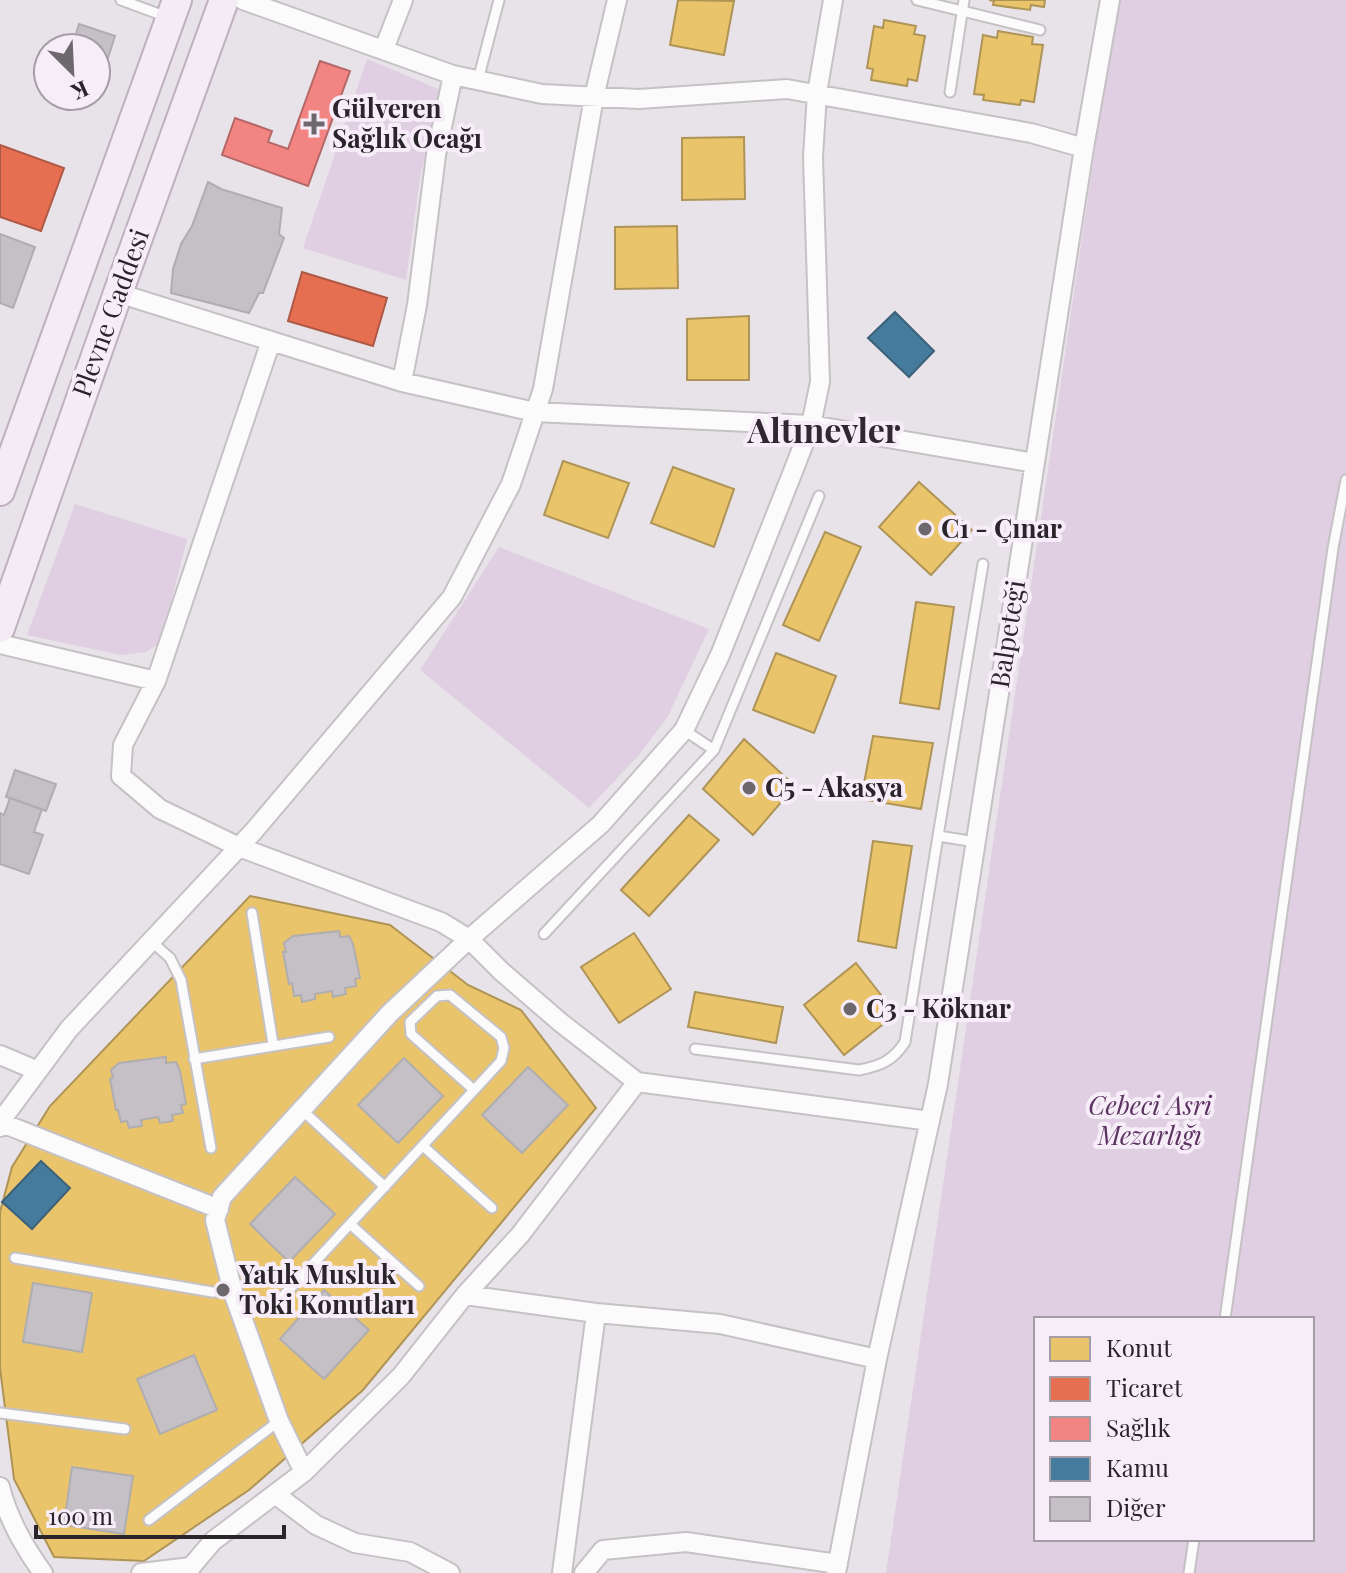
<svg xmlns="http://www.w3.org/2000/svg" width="1346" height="1573" viewBox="0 0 1346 1573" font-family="'Playfair Display',serif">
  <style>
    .green { fill: #e0cee2; fill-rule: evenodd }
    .homes { fill: #e9c46a; stroke: #af9457; stroke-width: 2 }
    .shops { fill: #e76f51; stroke: #ae5945; stroke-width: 2 }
    .health { fill: #f28482; stroke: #b66868; stroke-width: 2 }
    .public { fill: #457b9d; stroke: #3d617a; stroke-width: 2 }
    .building { fill: #c4c0c5; stroke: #b0adb1; stroke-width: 2 }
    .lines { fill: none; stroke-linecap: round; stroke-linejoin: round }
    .lane-casing { stroke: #c5c1c5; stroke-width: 13 }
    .street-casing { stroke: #c5c1c5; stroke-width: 22 }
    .primary-casing { stroke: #beb0bf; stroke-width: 32 }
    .lane { stroke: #fcfbfc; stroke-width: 9 }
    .street { stroke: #fcfbfc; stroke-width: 18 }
    .primary { stroke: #f4ecf5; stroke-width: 28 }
    .poi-dot { fill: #6c686c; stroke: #f7edf9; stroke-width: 3 }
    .labels { text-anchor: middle; stroke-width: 8; stroke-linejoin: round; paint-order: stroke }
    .poi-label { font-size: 26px; font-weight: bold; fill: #29252a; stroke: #f7edf9; text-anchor: start }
    .street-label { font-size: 26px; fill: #29252a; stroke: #f7edf9 }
    .park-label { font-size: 26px; font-style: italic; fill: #5b3360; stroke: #f7edf9 }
    .district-label { font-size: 34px; font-weight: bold; fill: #302831; stroke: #f7edf9 }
  </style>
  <rect width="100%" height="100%" fill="#e8e3e8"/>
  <!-- green -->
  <path class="green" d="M1117 0H1346V1573H886ZM1036 1319H1312V1539H1036Z
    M367 59 443 91 421 171 406 280 303 248Z
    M75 504 187 539 161 642 146 652 121 655 27 635Z
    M499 547 709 629 668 716 639 755 589 808 420 670Z"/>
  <!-- homes -->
  <path class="homes" d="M678 0 734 1 724 55 670 45Z
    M989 0H1045L1044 7 1031 5 1030 10 993 5 994 1Z
    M884 20 916 26 914 34 925 36 917 81 908 79 907 86 871 80 873 69 867 68 874 26 883 28Z
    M998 31 1033 37 1032 44 1043 45 1034 102 1021 100 1020 105 983 100 984 95 974 94 983 35 997 38Z
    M744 137 745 199 682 200V138Z
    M677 226 678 288 615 289V227Z
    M749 316V380H687V319Z
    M563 461 629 483 608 538 544 515Z
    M673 467 734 489 714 547 651 523Z
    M919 482 972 530 931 575 879 527Z
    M825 532 861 547 819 641 783 625Z
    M916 602 954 607 939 709 900 703Z
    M776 653 836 676 814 733 753 710Z
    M873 736 933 743 921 809 861 799Z
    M744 739 795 786 753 835 703 789Z
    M689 815 719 840 649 916 621 890Z
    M873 841 912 846 896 948 858 941Z
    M250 896 390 925 468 985 521 1010 596 1108 363 1390 249 1490 144 1561 54 1557 14 1479 0 1368V1212L12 1167 50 1106Z
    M634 933 671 989 619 1023 581 967Z
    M856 963 896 1014 844 1055 804 1005Z
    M695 992 783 1007 776 1043 688 1027Z"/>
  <!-- shops -->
  <path class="shops" d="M0 145 64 168 41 231 0 217Z
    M302 272 387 298 373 346 288 321Z"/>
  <!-- health -->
  <path class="health" d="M320 61 350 71 308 186 222 155 235 118 272 131 268 142 288 149Z"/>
  <!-- public -->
  <path class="public" d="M895 312 934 351 909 377 868 338Z
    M41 1161 70 1188 32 1229 2 1202Z"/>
  <!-- building -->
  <path class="building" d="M79 24 115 36 100 83 96 81V48H72Z
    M208 182 221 189 282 208 279 234 284 238 263 293H259L249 313 171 293 173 269 181 244 192 226Z
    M0 234 35 247 13 308 0 303Z
    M15 770 56 784 46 811 6 797Z
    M10 798 42 809 34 832 43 835 29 874 0 864V813L4 815Z
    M339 931 340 937 349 936 353 944 360 978 355 979 356 986 345 988 346 994 333 997 332 991 315 994V999L302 1002 301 995 294 996 292 983 289 984 283 952H286L284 943 293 936Z
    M166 1057V1063L176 1062 180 1071 186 1104 181 1105 183 1113 172 1115 173 1121 160 1123 158 1117 141 1120 142 1126 129 1128 127 1121 121 1122 118 1110H116L110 1079 113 1078 111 1070 119 1063Z
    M404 1058 443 1096 398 1143 358 1105Z
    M528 1067 568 1105 522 1153 482 1115Z
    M295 1177 335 1214 289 1262 250 1224Z
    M33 1283 92 1293 82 1352 23 1342Z
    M324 1290 369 1330 324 1379 280 1339Z
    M194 1355 217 1410 160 1434 137 1379Z
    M72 1467 133 1476 124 1534 64 1525Z"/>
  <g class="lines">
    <defs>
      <path id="lane" d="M121 0 167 17
        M917 0 1040 30
        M478 80 499 0
        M950 92 964 0
        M684 730 714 750 819 496
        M976 842 938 836 983 564
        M252 913 273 1044
        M544 934 714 750
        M151 941 170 958 181 980 211 1148
        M695 1049 859 1070C880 1066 893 1061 905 1042L938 836
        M194 1059 329 1037
        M301 1109 385 1187
        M423 1146 492 1208
        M350 1224 419 1286
        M15 1258 212 1292H233
        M275 1305 501 1061 504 1048 501 1037 450 995 437 996 410 1022 411 1034 474 1090
        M1225 1319 1333 548 1346 480
        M0 1413 125 1429
        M149 1520 279 1421
        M1189 1573 1194 1539"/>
      <path id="street" d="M243 0 453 75 542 94 639 99 787 89 1031 133 1084 148 1110 0
        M384 49 403 0
        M118 293 402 382 535 412 811 425 1035 463
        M271 341 156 681 123 745 121 776 160 809 239 847 441 922 469 939 501 971 560 1022 637 1082
        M402 382 417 305 436 155 453 75
        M0 644 156 681
        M0 1055 38 1071
        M2 1123 219 1209
        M0 1127 6 1114 69 1029 253 832 452 597 511 484 543 389 594 97 617 0
        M465 1295 596 1313 720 1324 877 1359
        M304 1472 279 1421 233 1292 215 1220 222 1197 390 1013 469 939 601 824 684 730 720 655 792 474 811 425 820 382 813 157 817 93 833 0
        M0 1487C8 1519 24 1547 43 1573
        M275 1494 316 1525 355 1543 410 1552 450 1573
        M141 1573 191 1567
        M189 1573 191 1567 213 1541 304 1472 401 1376 465 1295 520 1235 637 1082 930 1121
        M562 1573 596 1313
        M584 1573 603 1550 686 1542 838 1564
        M836 1573 877 1359 938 1084 1084 148"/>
      <path id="primary" d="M0 491 177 0
        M0 628 118 293 224 0"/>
    </defs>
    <!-- lane casing -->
    <use href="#lane" class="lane-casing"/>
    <!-- street casing -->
    <use href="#street" class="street-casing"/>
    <!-- primary casing -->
    <use href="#primary" class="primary-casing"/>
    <!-- lane -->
    <use href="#lane" class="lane"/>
    <!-- street -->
    <use href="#street" class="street"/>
    <!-- primary -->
    <use href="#primary" class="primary"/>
  </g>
  <!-- markers -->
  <g class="poi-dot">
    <path d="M310 112h8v8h8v8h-8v8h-8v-8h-8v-8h8z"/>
    <circle cx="925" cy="529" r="8"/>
    <circle cx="749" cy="788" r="8"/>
    <circle cx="850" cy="1009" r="8"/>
    <circle cx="223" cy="1290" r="8"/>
  </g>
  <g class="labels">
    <!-- poi labels -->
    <g class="poi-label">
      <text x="332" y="118">Gülveren<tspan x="332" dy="30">Sağlık Ocağı</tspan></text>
      <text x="941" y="538">C1 - Çınar</text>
      <text x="765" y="797">C5 - Akasya</text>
      <text x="866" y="1018">C3 - Köknar</text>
      <text x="239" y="1284">Yatık Musluk<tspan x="239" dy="30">Toki Konutları</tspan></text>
    </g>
    <!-- street labels -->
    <g class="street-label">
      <text transform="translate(111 313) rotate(-70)" y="9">Plevne Caddesi</text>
      <text transform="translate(1008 634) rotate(-81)" y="9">Balpeteği</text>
    </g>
    <!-- park labels -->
    <g class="park-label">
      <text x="1150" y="1115">Cebeci Asri<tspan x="1150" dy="30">Mezarlığı</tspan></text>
    </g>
    <!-- district labels -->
    <g class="district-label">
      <text x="824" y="443">Altınevler</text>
    </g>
  </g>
  <!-- legend -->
  <rect x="1034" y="1317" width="280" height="224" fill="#f7edf9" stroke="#a59da6" stroke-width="2"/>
  <rect x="1050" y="1337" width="40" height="24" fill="#e9c46a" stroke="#a59da6" stroke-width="2"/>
  <text x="1106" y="1357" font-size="24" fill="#29252a">Konut</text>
  <rect x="1050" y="1377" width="40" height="24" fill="#e76f51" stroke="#a59da6" stroke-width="2"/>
  <text x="1106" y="1397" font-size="24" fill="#29252a">Ticaret</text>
  <rect x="1050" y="1417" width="40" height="24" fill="#f28482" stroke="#a59da6" stroke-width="2"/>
  <text x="1106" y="1437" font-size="24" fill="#29252a">Sağlık</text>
  <rect x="1050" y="1457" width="40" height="24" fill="#457b9d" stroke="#a59da6" stroke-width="2"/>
  <text x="1106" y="1477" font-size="24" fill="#29252a">Kamu</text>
  <rect x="1050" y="1497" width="40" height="24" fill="#c4c0c5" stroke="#a59da6" stroke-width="2"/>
  <text x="1106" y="1517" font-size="24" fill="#29252a">Diğer</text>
  <!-- north arrow -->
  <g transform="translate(72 72) rotate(156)"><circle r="38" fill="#f7edf9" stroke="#a59da6" stroke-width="2"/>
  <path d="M0-6L14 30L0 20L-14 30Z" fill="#6c686c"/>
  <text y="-12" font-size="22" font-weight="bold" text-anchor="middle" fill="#29252a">K</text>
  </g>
  <!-- scale -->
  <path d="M36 1525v12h248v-12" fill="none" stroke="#29252a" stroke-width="4"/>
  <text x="48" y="1525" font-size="24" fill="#29252a" stroke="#f7edf9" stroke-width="6" paint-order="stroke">100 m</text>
</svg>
